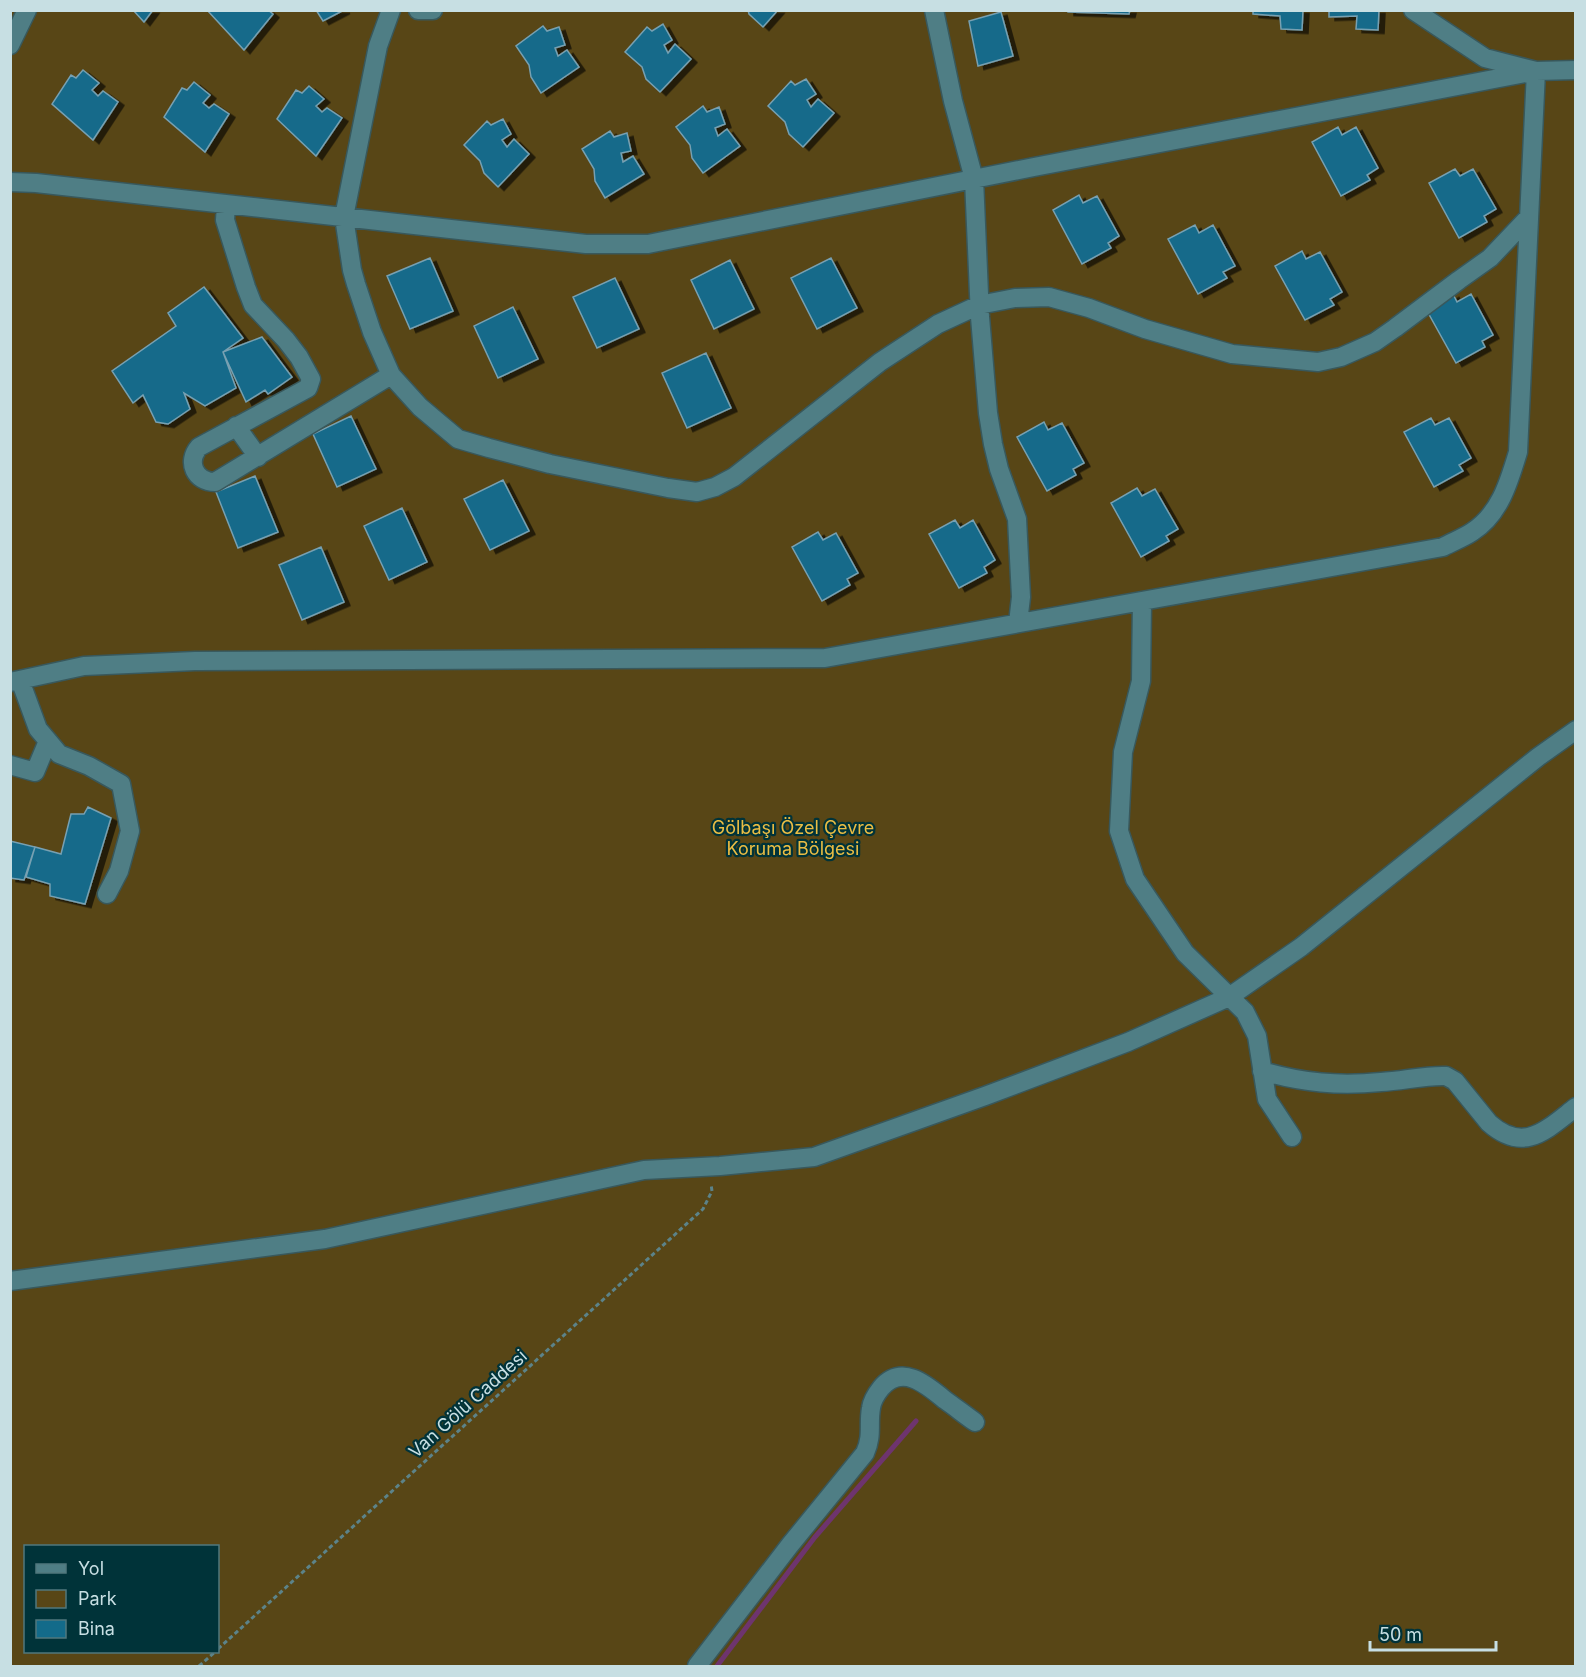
<svg xmlns="http://www.w3.org/2000/svg" width="1586" height="1677" viewBox="0 0 1586 1677" font-family="Inter,sans-serif">
  <style>
    .green { fill: #584616; fill-rule: evenodd }
    .lines { fill: none; stroke-linecap: round; stroke-linejoin: round }
    .stream { stroke: #6e346e; stroke-width: 5 }
    .building { fill: #136b8a; stroke: #77a0b2; stroke-width: 1.5; filter: url(#shadow) }
    .minor-casing { stroke: #38585c; stroke-width: 21 }
    .path { stroke: #5c8389; stroke-width: 3; stroke-dasharray: 4.5 3; stroke-linecap: butt }
    .minor { stroke: #4f7e85; stroke-width: 18 }
    .labels { text-anchor: middle; stroke-width: 4.5; stroke-linejoin: round; paint-order: stroke }
    .park-label { font-size: 18px; fill: #eabd44; stroke: #003339 }
    .street-label { font-size: 18px; fill: #c7dfe3; stroke: #003339 }
  </style>
  <defs>
    <filter id="shadow"><feDropShadow dx="6" dy="3.5" stdDeviation="0" flood-color="#0009"/></filter>
  </defs>
  <rect width="100%" height="100%" fill="#0a3d44"/>
  <!-- green -->
  <path class="green" d="M11 11H1575V1666H11ZM26 1546H218V1652H26Z"/>
  <g class="lines">
    <!-- stream -->
    <path class="stream" d="M717 1666 815 1537 916 1421"/>
  </g>
  <!-- building -->
  <path class="building" d="M133 10H153L144 22Z
    M207 10H268L273 14 244 50Z
    M316 10H344L323 21Z
    M748 10H778L763 27 749 14Z
    M1068 10H1130L1129 14 1068 12Z
    M1253 10H1303L1302 30 1281 29 1280 16 1253 14Z
    M1329 10H1379L1378 30 1356 29 1357 16 1329 17Z
    M1001 12 1013 56 978 66 969 21Z
    M663 24 672 40 664 45 668 53 675 44 691 59 660 92 646 79 642 67 625 52 647 27 652 31Z
    M543 26 547 31 559 27 565 45 555 48 558 56 567 50 579 67 541 93 531 77 529 65 516 46Z
    M83 70 99 83 92 90 98 96 103 91 118 102 93 140 52 104 71 75 76 78Z
    M806 79 816 94 807 100 811 107 818 99 834 113 803 147 789 134 785 122 768 106 791 81 795 85Z
    M194 82 210 95 203 103 209 108 214 104 229 114 205 152 164 117 182 88 187 90Z
    M309 86 324 99 316 106 322 112 327 108 342 118 316 156 277 119 296 90 302 93Z
    M703 106 707 112 719 107 725 124 715 128 718 136 727 129 740 146 703 173 692 158 690 145 676 127Z
    M503 119 511 134 502 140 507 147 514 139 529 154 498 187 484 173 480 161 464 145 487 121 491 125Z
    M1338 127 1342 135 1356 127 1378 168 1367 175 1370 180 1341 196 1312 142Z
    M610 131 614 137 627 133 631 151 621 153 623 162 633 156 644 174 605 198 595 181 594 169 582 149Z
    M1455 169 1460 176 1473 169 1496 209 1484 216 1487 222 1459 238 1429 183Z
    M1079 195 1083 203 1097 196 1119 236 1108 243 1111 248 1082 264 1053 210Z
    M1195 225 1199 233 1213 225 1235 266 1223 272 1227 278 1198 294 1168 239Z
    M1302 251 1306 259 1320 252 1342 292 1330 299 1334 305 1305 320 1275 266Z
    M430 258 453 311 410 329 387 276Z
    M831 258 857 308 817 329 791 278Z
    M730 260 754 309 714 329 691 280Z
    M615 278 639 329 597 348 573 297Z
    M204 287 243 338 223 352 236 388 205 406 184 393 190 409 168 424 156 422 143 395 133 403 112 371 176 326 168 313Z
    M1453 294 1457 302 1471 294 1493 335 1482 341 1485 347 1456 363 1426 309Z
    M513 307 538 359 498 378 474 326Z
    M262 337 292 377 268 394 265 390 246 402 223 352Z
    M706 353 731 408 687 428 662 373Z
    M351 416 376 469 337 487 313 434Z
    M1431 418 1435 425 1449 418 1471 458 1459 465 1463 471 1434 487 1404 432Z
    M1044 422 1048 430 1062 423 1084 463 1073 469 1076 475 1047 491 1017 437Z
    M255 476 278 532 238 548 216 492Z
    M503 480 529 531 490 550 464 499Z
    M1137 488 1142 496 1155 489 1178 529 1166 536 1169 541 1141 557 1111 503Z
    M402 508 427 562 389 580 364 526Z
    M955 520 960 528 973 520 995 560 984 567 987 573 959 588 929 534Z
    M818 532 823 540 836 533 858 573 847 579 850 585 822 601 792 547Z
    M321 547 344 602 302 620 279 565Z
    M88 807 111 818 85 904 50 896V884L26 877 35 847 61 854 71 814H84Z
    M10 841 35 847 24 880 10 878Z"/>
  <g class="lines">
    <defs>
      <path id="minor" d="M391 10 378 46 344 217 352 270 356 284 372 332 391 375 420 407 458 439 489 448 550 464 668 488 697 492 715 487 734 477 880 362 938 324 979 305 1015 298 1049 297 1089 308 1145 329 1232 354 1318 362 1341 357 1375 342 1395 328 1459 280 1490 258 1529 217
        M418 10H433
        M934 10 953 101 974 179 980 317 988 413 993 444 999 469 1017 519 1021 597 1018 623
        M10 45 27 10
        M10 182 36 183 586 244H648L1034 167 1536 71 1576 70
        M226 204 225 220 246 287 253 305 286 340 299 357 311 379 308 388 199 447C186 462 195 482 215 482L391 375
        M236 426 258 457
        M1142 601 1141 681 1123 752 1119 831 1135 879 1185 953 1245 1012 1257 1036 1267 1099 1292 1137
        M20 680 38 729 59 754 89 766 121 784 130 831 119 871 107 894
        M10 682 84 666 195 661 825 658 1443 547C1452 542 1463 538 1472 532 1500 514 1509 482 1518 452L1536 71 1485 58 1413 10
        M10 765 35 772 48 741
        M1262 1071C1303 1083 1339 1086 1381 1082 1403 1081 1425 1075 1446 1076L1455 1081 1489 1123C1524 1154 1546 1130 1576 1107
        M10 1281 325 1239 644 1170 720 1166 814 1157 985 1096 1128 1042 1229 997 1301 947 1538 757 1576 730
        M697 1666 790 1545 865 1453C873 1435 868 1425 871 1408 872 1401 877 1393 881 1388 902 1363 927 1385 945 1400 955 1407 965 1415 975 1422"/>
    </defs>
    <!-- minor casing -->
    <use href="#minor" class="minor-casing"/>
    <!-- path -->
    <path class="path" d="M218 1649 703 1209 712 1191 711 1184
      M199 1666 215 1652"/>
    <!-- minor -->
    <use href="#minor" class="minor"/>
  </g>
  <g class="labels">
    <!-- park labels -->
    <g class="park-label">
      <text x="793" y="834">Gölbaşı Özel Çevre<tspan x="793" dy="21">Koruma Bölgesi</tspan></text>
    </g>
    <!-- street labels -->
    <g class="street-label">
      <text transform="translate(468 1404) rotate(-42)" y="6">Van Gölü Caddesi</text>
    </g>
  </g>
  <!-- border -->
  <rect width="1586" height="1677" fill="none" stroke="#c7dfe3" stroke-width="24"/>
  <!-- legend -->
  <rect x="24" y="1545" width="195" height="108" fill="#003339" stroke="#50787d" stroke-width="1.5"/>
  <rect x="36" y="1564" width="30" height="9" fill="#4f7e85" stroke="#50787d" stroke-width="1.5"/>
  <text x="78" y="1575" font-size="18" fill="#c7dfe3">Yol</text>
  <rect x="36" y="1590" width="30" height="18" fill="#584616" stroke="#50787d" stroke-width="1.5"/>
  <text x="78" y="1605" font-size="18" fill="#c7dfe3">Park</text>
  <rect x="36" y="1620" width="30" height="18" fill="#136b8a" stroke="#50787d" stroke-width="1.5"/>
  <text x="78" y="1635" font-size="18" fill="#c7dfe3">Bina</text>
  <!-- scale -->
  <path d="M1370 1641v9h126v-9" fill="none" stroke="#c7dfe3" stroke-width="3"/>
  <text x="1379" y="1641" font-size="18" fill="#c7dfe3" stroke="#003339" stroke-width="4.5" paint-order="stroke">50 m</text>
</svg>
